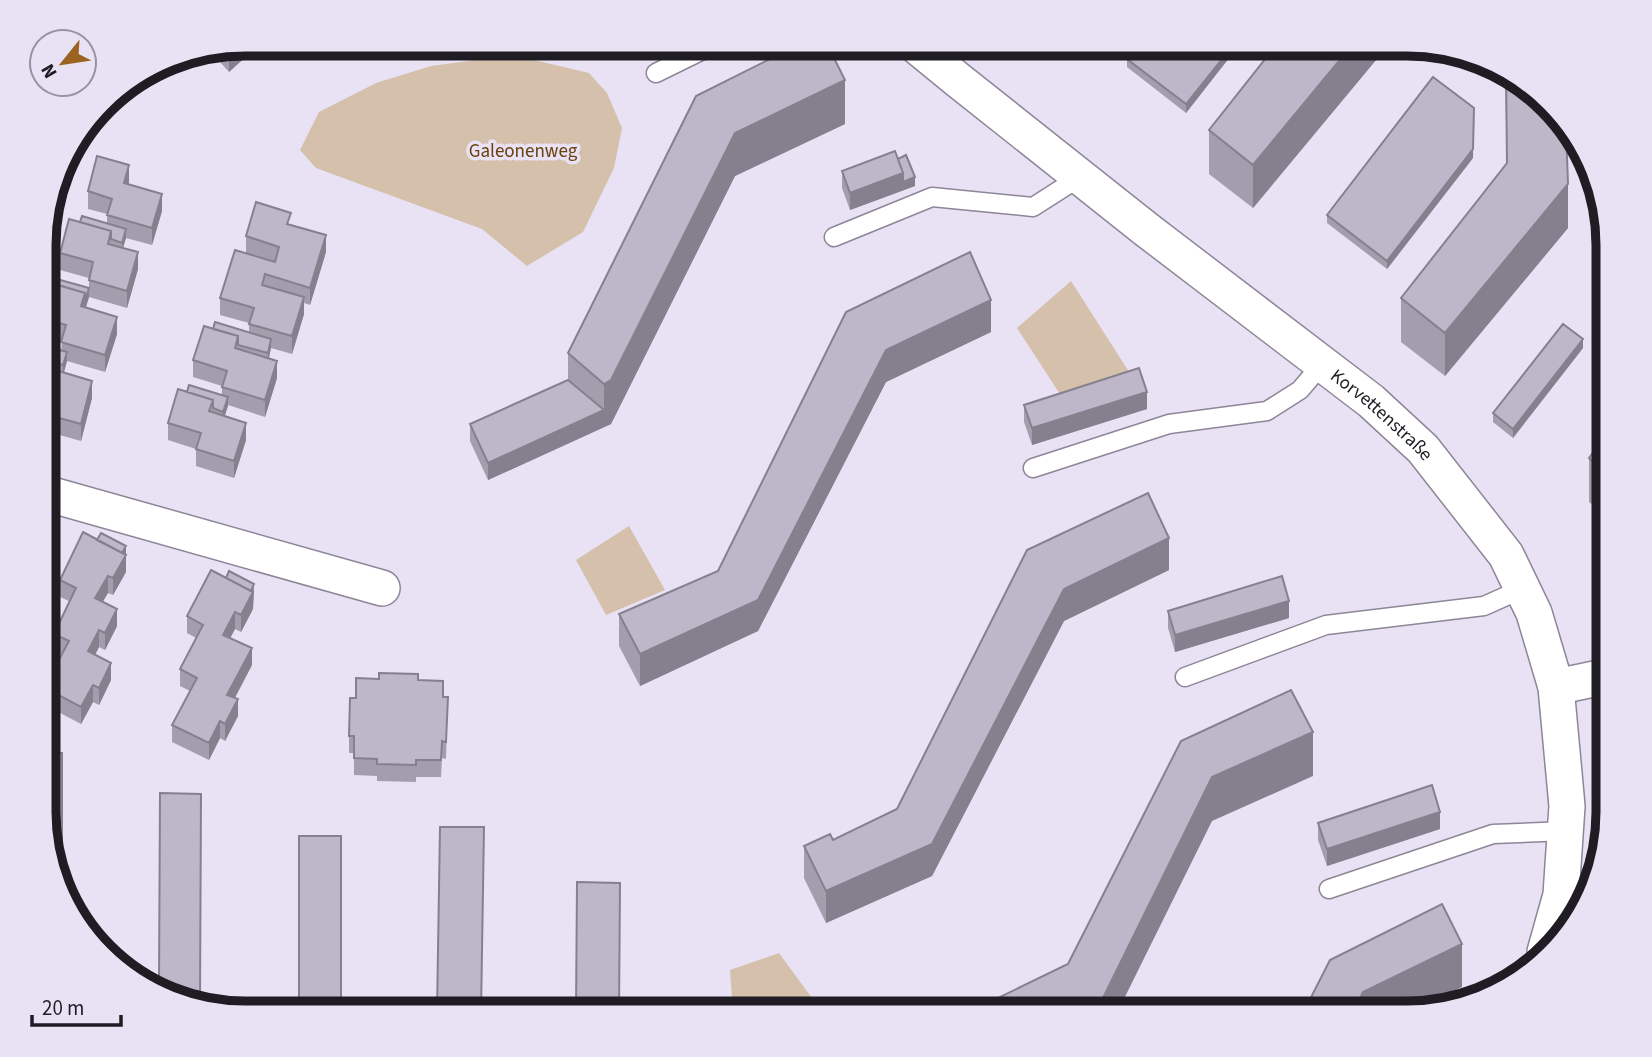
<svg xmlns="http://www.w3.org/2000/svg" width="1652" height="1057" viewBox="0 0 1652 1057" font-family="'Source Sans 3',sans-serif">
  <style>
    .green { fill: #d5c0ab }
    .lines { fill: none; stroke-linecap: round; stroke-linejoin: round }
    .service-casing { stroke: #8c8697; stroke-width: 21 }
    .minor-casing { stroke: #8c8697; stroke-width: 38 }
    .service { stroke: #fff; stroke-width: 18 }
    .minor { stroke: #fff; stroke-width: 35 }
    .wall { fill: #a39dad }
    .shaded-wall { fill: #85808d }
    .building { fill: #beb7c9; stroke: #85808d; stroke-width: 2 }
    .labels { text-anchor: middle; stroke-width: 7; stroke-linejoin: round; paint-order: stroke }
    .park-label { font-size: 19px; fill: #69410e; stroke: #e9e2f5 }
    .street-label { font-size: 19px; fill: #1f1c23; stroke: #e9e2f5 }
    .rim { fill: none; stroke: #1f1c23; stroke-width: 9 }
  </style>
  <rect width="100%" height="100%" fill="#e9e2f5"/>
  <!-- green -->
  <path class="green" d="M513 55 589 73 607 93 622 128 614 168 583 232 527 266 482 229 316 168 300 150 319 112 376 83 431 66Z
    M1071 281 1138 386 1069 408 1017 328Z
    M629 526 665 590 606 615 576 560Z
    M779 953 823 1013H733L730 970Z"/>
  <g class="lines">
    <defs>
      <path id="service" d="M656 73 715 44
        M834 237 932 197 1033 207 1080 177
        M1033 468 1169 424 1267 411 1300 390 1323 363
        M1185 677 1326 625 1484 606 1522 589
        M1329 889 1493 834 1566 831"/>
      <g id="minor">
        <path id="s1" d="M914 44 958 80 1147 230 1371 401 1423 449 1506 555 1534 613 1556 687 1567 806 1561 895 1545 952"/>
        <path d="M45 493 382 588"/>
        <path d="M1556 687 1608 676"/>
      </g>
    </defs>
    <!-- service casing -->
    <use href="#service" class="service-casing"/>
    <!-- minor casing -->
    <use href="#minor" class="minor-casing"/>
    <!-- service -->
    <use href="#service" class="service"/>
    <!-- minor -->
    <use href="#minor" class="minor"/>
  </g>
  <!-- wall -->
  <path class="wall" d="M245 44H260L229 72 210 51Z
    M646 44H681L654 58Z
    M1057 44H1071L1066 50Z
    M1240 44 1186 113 1127 67V59Z
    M1376 44V60L1253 208 1209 174V130Z
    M1505 73 1518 77 1568 228 1445 376 1401 342V298L1507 164Z
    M696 96 845 124 735 176 611 424 488 480 470 441V424L568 380V353Z
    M1473 158 1387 269 1327 223V215Z
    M898 159 915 186 850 210 842 188V171Z
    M129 182 128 184 162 211 152 245 126 238 123 248 138 269 127 308 89 297 86 307 117 334 105 372 67 361 64 373 92 398 81 441 45 431V346L61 351 62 341 45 336V281L89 288V278L60 270V253L80 222 107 223V214L88 209V191Z
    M291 225 326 252 310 305 304 303V314L292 354 271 348 269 358 277 378 265 417 228 405 225 416 246 440 234 478 196 466V449L168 440V423L187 392 222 395V386L193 377V360L213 329 249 332V323L220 315V298L246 253V236Z
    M846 312 991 332 886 382 758 631 640 686 619 646V614L718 571Z
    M1583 348 1513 438 1493 422V413Z
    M1024 405 1147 409 1032 445 1024 422Z
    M1608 432V517L1589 502V458Z
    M97 540 126 546V572L113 595 108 593 102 602 117 626 105 650 99 647 95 655 111 680 99 705 93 702 81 724 45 705V686L62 655 54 651V634L69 601 60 597V580Z
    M1027 550 1169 570 1064 621 932 876 826 923 804 878V846L833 840 897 809Z
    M226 578 254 592 253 609 241 632 235 629 230 638 252 665 235 698 238 716 225 741 220 738 209 760 172 742V725L190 691 180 686V669L196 638 187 633V616Z
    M1168 611 1289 618 1175 652 1168 628Z
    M418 680 443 697H448L446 759 442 758 441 777H416V782L377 781V776L354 775V753H349V736Z
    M1318 823 1440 829 1327 866 1318 840Z"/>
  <!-- shaded-wall -->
  <path class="shaded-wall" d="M245 44H260L229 72V47Z
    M654 44H681L654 58Z
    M1066 44H1071L1066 50Z
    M1234 44H1240L1186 113V104Z
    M1353 44H1376V60L1253 208V165Z
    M845 80V124L735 176 611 424 488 480V463L604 410V384L735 133Z
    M1474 108 1473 158 1387 269V261Z
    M129 165V182L124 200V183Z
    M903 173 915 177V186L850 210V193Z
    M1568 184V228L1445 376V333Z
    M162 194V211L152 245V228Z
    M126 229V238L122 251V243Z
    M326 235V252L310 305V288Z
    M138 252V269L127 308V291Z
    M89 288V297L81 323V306L85 293Z
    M304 297V314L292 354V336Z
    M991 300V332L886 382 758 631 640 686V654L758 600 886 350Z
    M117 317V334L105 372V355Z
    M271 339V348L268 362V353Z
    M1583 339V348L1513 438V429Z
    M67 352V361L63 374V365Z
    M56 354V371L52 369Z
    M277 361V378L265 417V400Z
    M92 381V398L81 441V424Z
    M1147 392V409L1032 445V428Z
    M228 397V406L223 420V412Z
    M246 423V440L234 478V461Z
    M1169 538V570L1064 621 932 876 826 923V891L932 844 1064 589Z
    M126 546V555L122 562 126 555V572L113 595V578L119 560Z
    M108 576V593L95 615V598Z
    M254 584 253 609 241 632V615Z
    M1289 601V618L1175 652V635Z
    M117 609V626L105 650V633Z
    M235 612V629L223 652V635Z
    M99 630V647L88 668V651Z
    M252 648V665L227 712V695Z
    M111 663V680L99 705V688Z
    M93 685V702L81 724V707Z
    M238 699V716L225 741V724Z
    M220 721V738L209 760V743Z
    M1313 732V776L1212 821 1117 1013H1075L1212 777Z
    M1440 812V829L1327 866V849Z
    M1462 944V987L1409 1013H1353L1363 992Z"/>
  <!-- building -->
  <path class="building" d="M800 44H827L845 80 735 133 611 380 604 384 568 353 696 96Z
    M1138 44H1234L1186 104 1127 59Z
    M1277 44H1353L1253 165 1209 130Z
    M1506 74 1518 77 1566 128 1568 184 1445 333 1401 298 1507 163Z
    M1433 77 1474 108 1473 149 1387 261 1327 215Z
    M895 151 903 173 850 193 842 171Z
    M906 155 915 177 903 182V173L898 159Z
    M97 156 129 165 124 183 162 194 152 228 107 215 112 199 88 191Z
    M256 202 291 213 287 224 326 235 310 288 265 274 262 285 304 297 292 336 249 324 254 308 220 298 235 250 275 262 279 247 246 236Z
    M82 216 126 229 122 243 111 239V231L80 222Z
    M69 219 111 231 108 244 138 252 127 291 89 280 93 262 60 253Z
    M970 252 991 300 886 350 758 600 640 654 619 614 718 571 846 312Z
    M53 278 89 288 85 301V293L51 283Z
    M45 281 85 293 81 306 117 317 105 355 61 342 66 325 45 319Z
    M215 322 271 339 268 353 238 345V336L213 329Z
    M1563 324 1583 339 1513 429 1493 413Z
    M204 326 238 336 235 348 277 361 265 400 222 387 227 371 193 360Z
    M45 346 67 352 63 365 56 363V354L45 351Z
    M45 351 56 354 52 369 92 381 81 424 45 414Z
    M1139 368 1147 392 1032 428 1024 405Z
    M568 380 604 410 488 463 470 424Z
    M189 385 228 397 223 412 213 408V400L187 392Z
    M178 389 213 400 209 411 246 423 234 461 196 449 201 433 168 423Z
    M1608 432V474L1589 458Z
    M1148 493 1169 538 1064 589 932 844 826 891 804 846 830 834 833 840 897 809 1027 550Z
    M83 532 126 555 113 578 108 576 95 598 117 609 105 633 99 630 88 651 111 663 99 688 93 685 81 707 45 688V686L69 641 54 634 76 588 60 580Z
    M101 533 126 546 122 553 97 540Z
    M211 570 253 592 241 615 235 612 223 635 252 648 227 695 238 699 225 724 220 721 209 743 172 725 197 678 180 669 203 625 187 616Z
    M229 571 254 584 251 591 226 578Z
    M1282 576 1289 601 1175 635 1168 611Z
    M379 673 418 674V680L443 681V697H448L446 742 442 741 441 760H416V765L377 764V759L354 758V736H349L350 698H356V678L379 679Z
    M1291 690 1313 732 1212 777 1102 1000 1075 1013H967L1068 964 1181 741Z
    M45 752 62 753V886L45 838Z
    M1432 785 1440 812 1327 849 1318 823Z
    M160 793 201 794 200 1000 159 987Z
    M440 827H484L481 1013H437Z
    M299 836H341V1013H299Z
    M577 882 620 883 619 1013H576Z
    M1442 904 1462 944 1363 992 1353 1013H1303L1330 960Z"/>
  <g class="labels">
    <!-- park labels -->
    <g class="park-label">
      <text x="523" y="157">Galeonenweg</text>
    </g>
    <!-- street labels -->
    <g class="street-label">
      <text dy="7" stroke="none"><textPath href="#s1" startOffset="597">Korvettenstraße</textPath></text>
    </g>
  </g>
  <!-- crop -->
  <path d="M0 0H1652V1057H0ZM245 56H1407A189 189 0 0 1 1596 245V812A189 189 0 0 1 1407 1001H245A189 189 0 0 1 56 812V245A189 189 0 0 1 245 56Z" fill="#e9e2f5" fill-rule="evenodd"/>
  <path class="rim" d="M245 56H1407A189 189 0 0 1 1596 245V812A189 189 0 0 1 1407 1001H245A189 189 0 0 1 56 812V245A189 189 0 0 1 245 56Z"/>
  <!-- north arrow -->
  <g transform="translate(63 63) rotate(240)"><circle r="33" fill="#e9e2f5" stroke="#9893a1" stroke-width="2"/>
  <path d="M0-5L12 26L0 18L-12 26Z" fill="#9b631f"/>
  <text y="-10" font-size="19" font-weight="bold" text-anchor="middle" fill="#1f1c23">N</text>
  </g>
  <!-- scale -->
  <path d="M32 1015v10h89v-10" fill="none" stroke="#1f1c23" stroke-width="3.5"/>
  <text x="42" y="1015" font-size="21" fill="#1f1c23" stroke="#e9e2f5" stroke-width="5" paint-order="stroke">20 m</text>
</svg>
